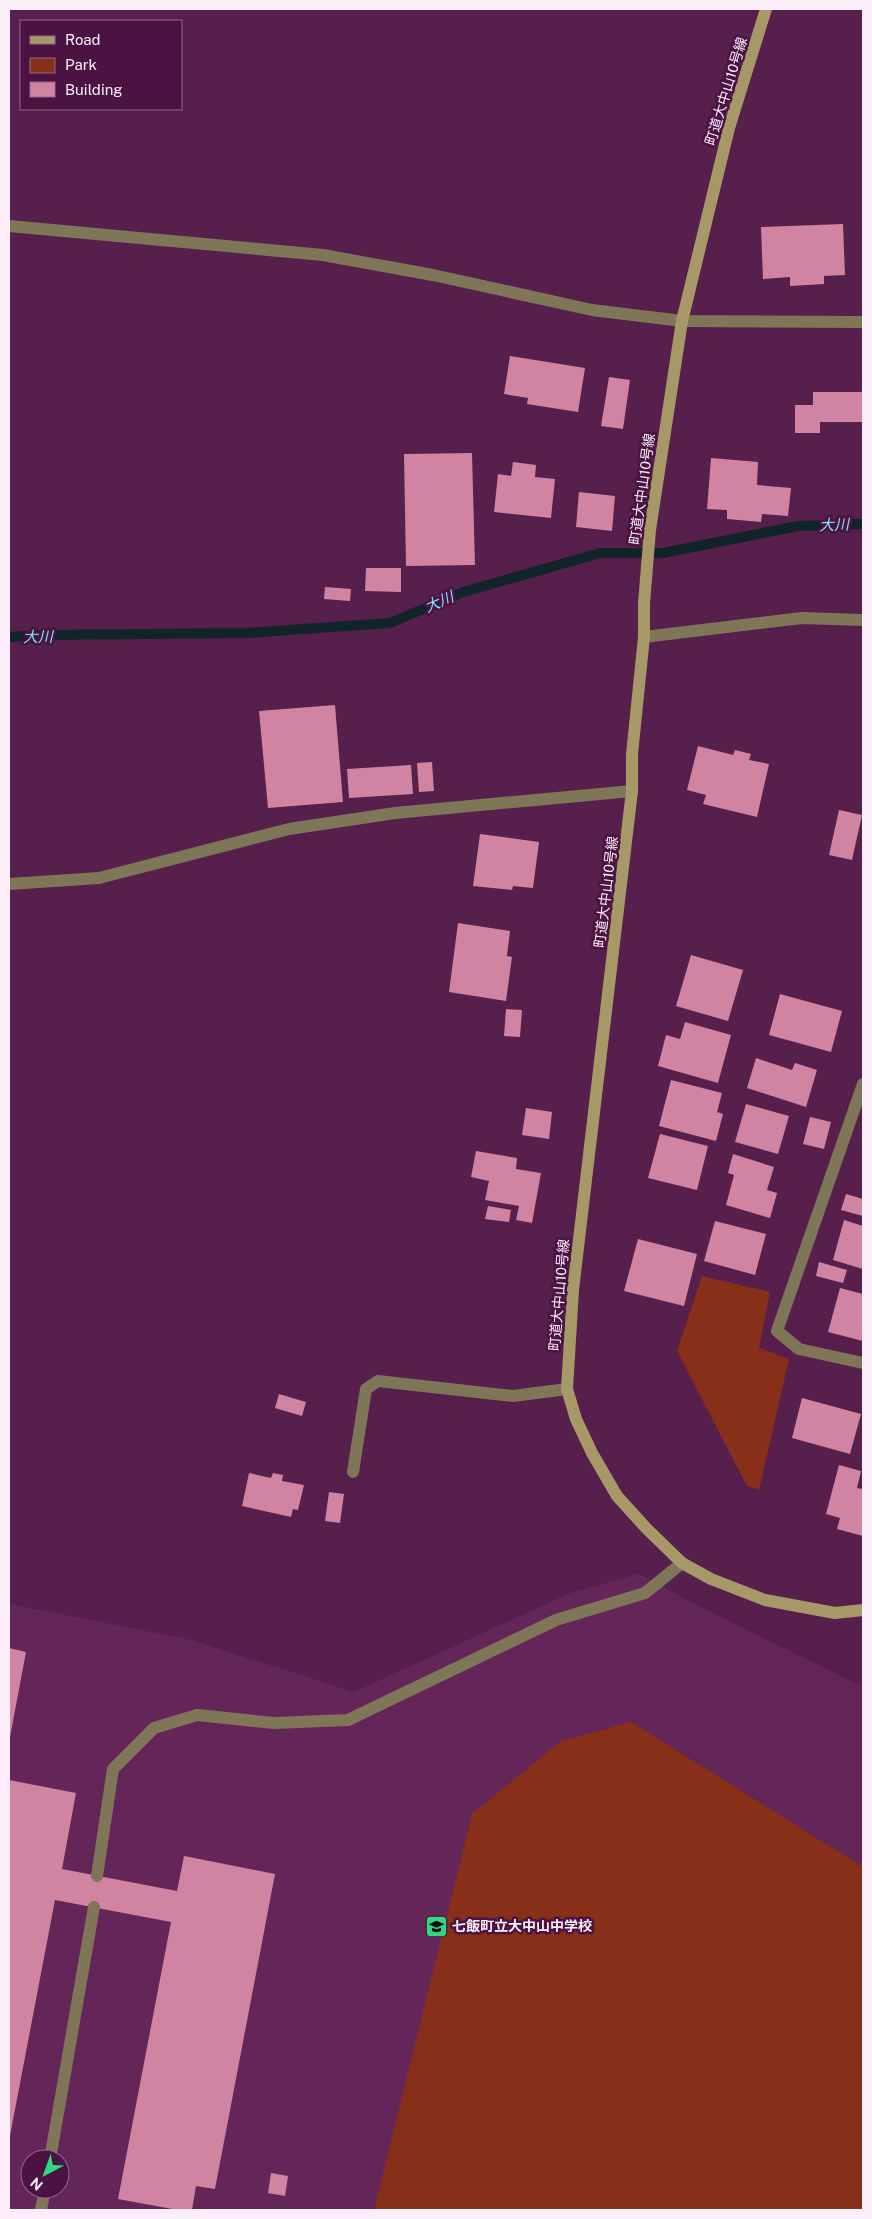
<svg xmlns="http://www.w3.org/2000/svg" width="872" height="2219" viewBox="0 0 872 2219" font-family="'Public Sans','Noto Sans JP',sans-serif">
  <style>
    .built { fill: #642659; fill-rule: evenodd }
    .green { fill: #872f19 }
    .lines { fill: none; stroke-linecap: round; stroke-linejoin: round }
    .stream { stroke: #112429; stroke-width: 10 }
    .building { fill: #d184a2 }
    .lane { stroke: #7e7657; stroke-width: 12 }
    .street { stroke: #7e7657; stroke-width: 12 }
    .secondary { stroke: #a69967; stroke-width: 12 }
    .labels { text-anchor: middle; stroke-width: 5; stroke-linejoin: round; paint-order: stroke }
    .street-label { font-size: 14px; fill: #fdeff9; stroke: #4a1341 }
    .poi-label { font-size: 14px; font-weight: bold; fill: #fdeff9; stroke: #4a1341; text-anchor: start }
    .water-label { font-size: 15px; font-style: italic; fill: #7fe2f9; stroke: #4a1341 }
  </style>
  <rect width="100%" height="100%" fill="#561f4c"/>
  <!-- built -->
  <path class="built" d="M639 1574 691 1602 863 1687V2210H9V1604L188 1639 354 1692 570 1593ZM30 2159H60V2189H30Z"/>
  <!-- green -->
  <path class="green" d="M702 1276 770 1292 759 1348 789 1359 759 1490 747 1486 677 1351Z
    M631 1722 863 1867V2210H374L472 1814 561 1741Z"/>
  <g class="lines">
    <!-- stream -->
    <path class="stream" d="M9 637 40 635 248 633 390 623 463 592 600 553H663L798 526 863 524"/>
  </g>
  <!-- building -->
  <path class="building" d="M843 224 845 275 824 276V284L790 286V277L763 279 761 227Z
    M510 356 585 368 578 412 527 404 528 398 504 394Z
    M609 377 630 380 623 429 601 426Z
    M813 392H863V422H820V433H795V405H813Z
    M472 453 475 565 406 566 404 454Z
    M711 458 758 462 757 485 791 488 788 516 762 514 761 522 727 519V510L707 509Z
    M513 462 536 465 535 477 555 479 551 518 494 512 498 474 511 476Z
    M579 492 615 496 612 531 576 527Z
    M366 568H401V592L365 591Z
    M325 587 351 589 350 601 324 599Z
    M335 705 343 802 268 808 259 711Z
    M698 746 733 755 735 750 751 754 749 760 769 764 757 817 703 804 706 795 687 790Z
    M432 762 434 791 419 792 417 763Z
    M411 765 413 794 349 798 347 769Z
    M839 810 862 815 852 860 829 855Z
    M480 834 539 842 533 888 513 886 512 890 473 886Z
    M458 923 510 931 507 956 512 957 506 1001 449 992Z
    M691 955 743 970 728 1021 676 1006Z
    M780 994 842 1011 831 1052 769 1035Z
    M506 1009 522 1010 520 1037 504 1036Z
    M685 1022 731 1035 718 1083 658 1066 666 1035 680 1039Z
    M756 1058 792 1070 795 1063 817 1070 806 1107 747 1088Z
    M671 1080 722 1093 717 1112 723 1114 716 1141 659 1126Z
    M746 1104 789 1116 778 1154 735 1142Z
    M526 1108 552 1112 549 1139 522 1135Z
    M810 1117 831 1122 824 1149 803 1144Z
    M660 1134 708 1146 697 1190 648 1178Z
    M476 1151 517 1158 516 1169 541 1173 532 1223 516 1220 519 1206 485 1200 489 1181 471 1177Z
    M733 1154 774 1167 767 1190 777 1193 770 1218 726 1205 734 1175 728 1173Z
    M846 1194 863 1199V1216L841 1210Z
    M488 1206 511 1210 509 1222 485 1219Z
    M844 1220 863 1226V1269L833 1260Z
    M715 1221 766 1234 755 1275 704 1261Z
    M638 1239 697 1254 684 1306 624 1291Z
    M819 1262 847 1270 843 1283 816 1276Z
    M840 1288 863 1294V1341L828 1332Z
    M279 1394 306 1402 302 1416 275 1408Z
    M802 1398 861 1414 850 1454 792 1438Z
    M839 1465 861 1471 857 1488 863 1489V1536L837 1529 840 1518 826 1514Z
    M249 1473 271 1478 273 1473 283 1475 282 1481 304 1485 298 1510 293 1509 291 1517 242 1506Z
    M329 1492 344 1494 340 1523 325 1521Z
    M9 1648 26 1652 10 1737H9Z
    M9 1780 76 1793 62 1869 177 1891 184 1856 275 1874 215 2189 196 2186 192 2210H178L118 2199 171 1922 55 1900 9 2141Z
    M271 2173 288 2176 285 2196 268 2193Z"/>
  <g class="lines">
    <!-- lane -->
    <path class="lane" d="M353 1472 366 1389 378 1381 513 1396 567 1389
      M97 1876 113 1769 154 1728 197 1715 274 1723 348 1720 556 1620 645 1593 682 1563
      M50 2159 94 1907
      M41 2210 45 2189"/>
    <!-- street -->
    <path class="street" d="M9 226 323 255 433 275 592 310 682 321 863 322
      M644 637 802 618 863 620
      M9 884 99 878 289 829 395 813 632 791
      M863 1084 777 1331 799 1349 863 1363"/>
    <!-- secondary -->
    <path class="secondary" d="M766 9 729 128 682 321 650 530 644 603V637L632 754V791L573 1290 567 1389 576 1419 592 1453 617 1496 647 1529 682 1563 711 1579 765 1600 835 1613 863 1610"/>
  </g>
  <!-- icons -->
  <defs>
    <symbol id="school-square" viewBox="-11 -11 22 22"><rect x="-9" y="-9" width="18" height="18" rx="4" fill="#30d883" stroke="#4a1341"/><path d="M0-5L7-2L0 1L-7-2ZM-4 1L0 2.5L4 1V4Q0 6-4 4Z" fill="#111"/></symbol>
  </defs>
  <g fill-rule="evenodd">
    <use href="#school-square" x="424" y="1914" width="25" height="25"/>
  </g>
  <g class="labels">
    <!-- street labels -->
    <g class="street-label">
      <text transform="translate(726 91) rotate(-73)" y="5">町道大中山10号線</text>
      <text transform="translate(642 489) rotate(-82)" y="5">町道大中山10号線</text>
      <text transform="translate(606 892) rotate(-83)" y="5">町道大中山10号線</text>
      <text transform="translate(559 1295) rotate(-85)" y="5">町道大中山10号線</text>
    </g>
    <!-- poi labels -->
    <g class="poi-label">
      <text x="452" y="1931">七飯町立大中山中学校</text>
    </g>
    <!-- water labels -->
    <g class="water-label">
      <text transform="translate(834 525) rotate(-2)" y="5">大川</text>
      <text transform="translate(439 602) rotate(-23)" y="5">大川</text>
      <text transform="translate(38 637) rotate(-1)" y="5">大川</text>
    </g>
  </g>
  <!-- border -->
  <rect width="872" height="2219" fill="none" stroke="#fdeff9" stroke-width="20"/>
  <!-- legend -->
  <rect x="20" y="20" width="162" height="90" fill="#4a1341" stroke="#926b8b"/>
  <rect x="30" y="36" width="25" height="8" fill="#a69967" stroke="#926b8b"/>
  <text x="65" y="45" font-size="15" fill="#fdeff9">Road</text>
  <rect x="30" y="58" width="25" height="15" fill="#872f19" stroke="#926b8b"/>
  <text x="65" y="70" font-size="15" fill="#fdeff9">Park</text>
  <rect x="30" y="82" width="25" height="15" fill="#d184a2" stroke="#926b8b"/>
  <text x="65" y="95" font-size="15" fill="#fdeff9">Building</text>
  <!-- north arrow -->
  <g transform="translate(45 2174) rotate(221)"><circle r="24" fill="#4a1341" stroke="#926b8b"/>
  <path d="M0-4L9 19L0 12L-9 19Z" fill="#30d883"/>
  <text y="-8" font-size="14" font-weight="bold" text-anchor="middle" fill="#fdeff9">N</text>
  </g>
</svg>
